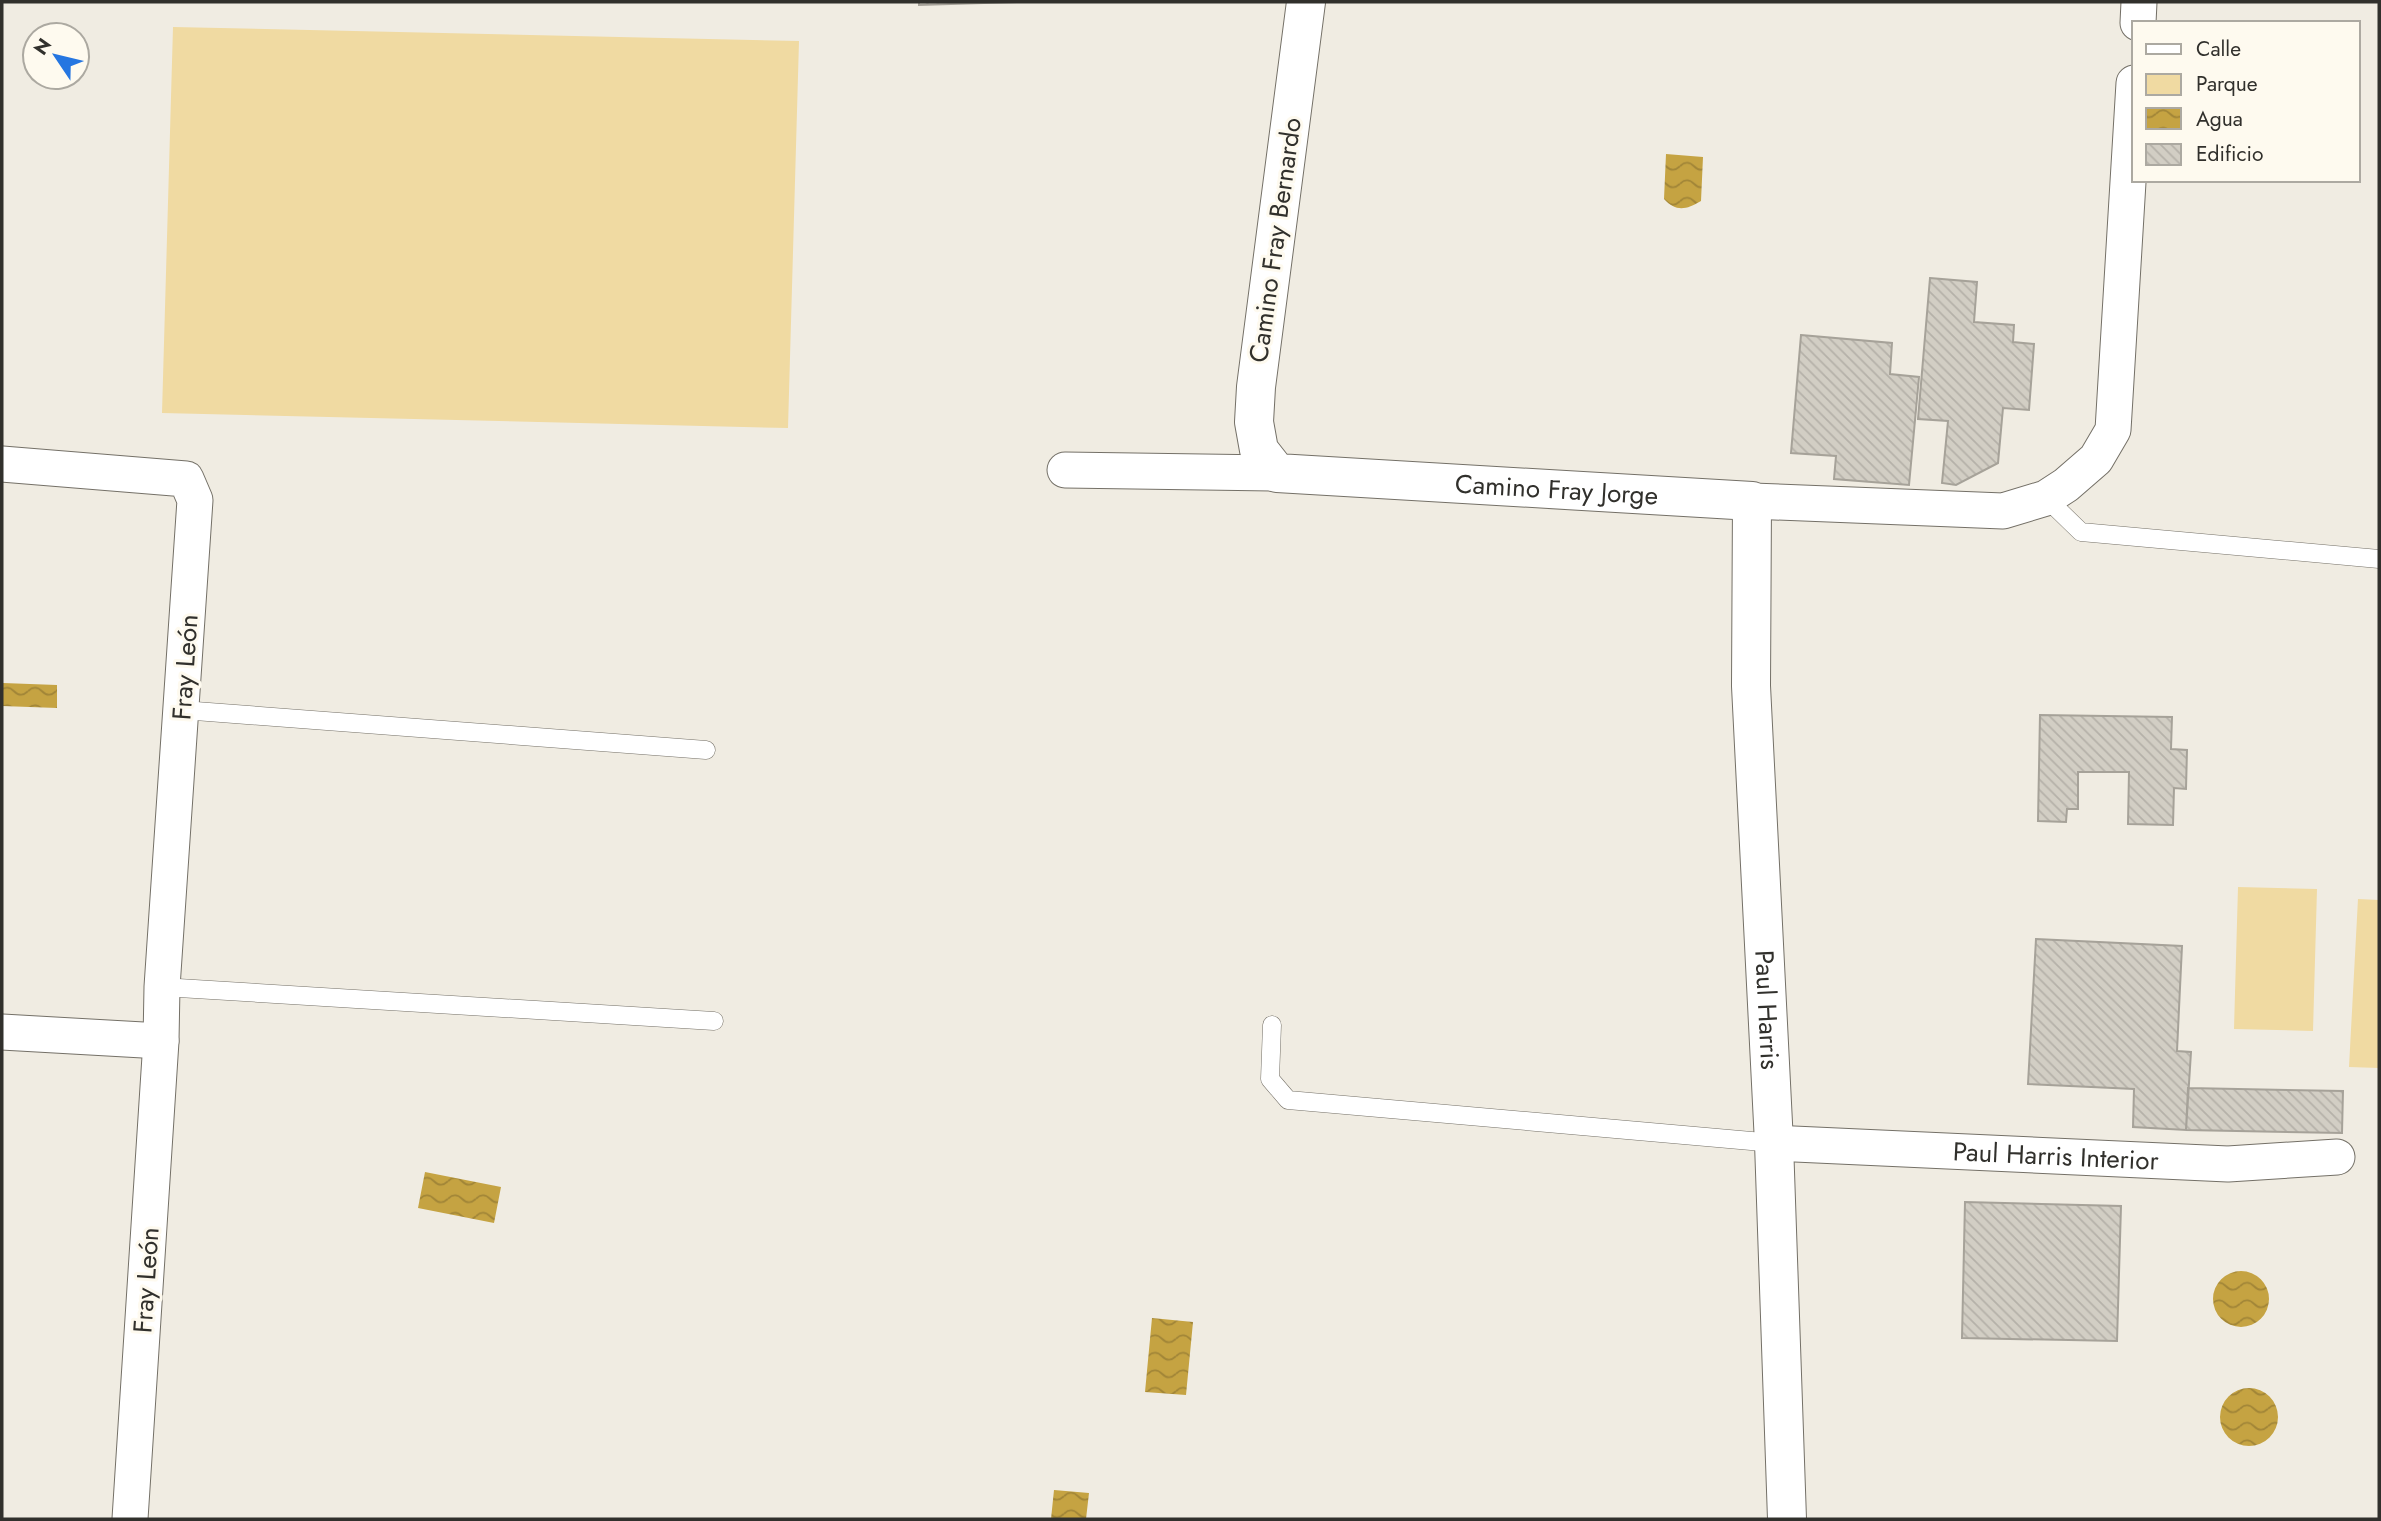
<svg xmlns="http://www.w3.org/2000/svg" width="2381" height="1521" viewBox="0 0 2381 1521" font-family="Jost,sans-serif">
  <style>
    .green { fill: #f0daa2 }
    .water { fill: url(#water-waves) }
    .building { fill: url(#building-back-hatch); stroke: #a6a299; stroke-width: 2 }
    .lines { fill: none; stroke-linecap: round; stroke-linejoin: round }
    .service-casing { stroke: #747067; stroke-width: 19 }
    .minor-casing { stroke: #747067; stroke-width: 37 }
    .tertiary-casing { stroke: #747067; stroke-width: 40 }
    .service { stroke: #fff; stroke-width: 18 }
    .minor { stroke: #fff; stroke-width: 35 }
    .tertiary { stroke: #fff; stroke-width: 38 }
    .labels { text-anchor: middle; stroke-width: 6; stroke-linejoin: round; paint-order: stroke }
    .street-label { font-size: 26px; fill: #31302c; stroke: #fefaef }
  </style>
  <defs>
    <pattern id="water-waves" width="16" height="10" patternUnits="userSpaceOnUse" patternTransform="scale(1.75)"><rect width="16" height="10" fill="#c5a342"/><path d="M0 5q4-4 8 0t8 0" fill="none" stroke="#a18537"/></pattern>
    <pattern id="building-back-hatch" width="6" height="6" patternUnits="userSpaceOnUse" patternTransform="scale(1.75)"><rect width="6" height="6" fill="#d2cec4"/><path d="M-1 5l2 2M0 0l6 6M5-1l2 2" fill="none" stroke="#b5b1a9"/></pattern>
  </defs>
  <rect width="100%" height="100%" fill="#f0ece2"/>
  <!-- green -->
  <path class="green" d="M173 27 799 41 788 428 162 413Z
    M2238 887 2317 889 2313 1031 2234 1029Z
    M2358 899 2379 900V1068L2349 1067Z"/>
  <!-- water -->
  <path class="water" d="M1666 154 1703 157 1701 201C1686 210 1676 212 1664 199Z
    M3 683 57 685V708L2 706Z
    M425 1172 501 1187 494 1223 418 1208Z
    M2213 1299a28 28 0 1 1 56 0a28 28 0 1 1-56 0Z
    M1152 1318 1193 1322 1186 1395 1145 1392Z
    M2220 1417a29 29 0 1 1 58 0a29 29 0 1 1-58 0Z
    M1054 1490 1089 1493 1086 1519H1051Z"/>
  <!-- building -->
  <path class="building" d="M919 2H1017L919 5Z
    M1930 278 1977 282 1974 322 2014 325 2013 342 2034 344 2029 410 2003 408 1998 463 1956 485 1942 483 1948 421 1918 419Z
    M1801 335 1892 343 1890 374 1919 377 1909 485 1834 479 1836 456 1791 453Z
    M2040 715 2172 717 2171 749 2187 750 2186 789 2174 788 2173 825 2128 824 2129 772H2078V809H2067L2066 822 2038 821Z
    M2036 939 2182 946 2177 1051 2191 1052 2186 1130 2133 1127 2134 1089 2028 1084Z
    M2188 1088 2343 1091 2342 1133 2186 1130Z
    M1965 1202 2121 1206 2117 1341 1962 1338Z"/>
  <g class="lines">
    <defs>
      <path id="service" d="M2046 498 2081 532 2379 559
        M182 710 706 750
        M162 987 714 1021
        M1272 1025 1270 1079 1288 1100 1774 1143"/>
      <g id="minor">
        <path d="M2138 23 2139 2"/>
        <path d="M2 464 186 479 195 500 162 987 161 1041 130 1519"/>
        <path d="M1065 470 1277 473"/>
        <path d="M1752 501 2003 511 2046 498 2066 485 2096 459 2113 430 2134 83"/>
        <path d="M2 1032 161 1041"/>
        <path id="s1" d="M1774 1143 2228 1164 2337 1157"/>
      </g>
      <g id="tertiary">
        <path id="s2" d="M1306 2 1256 387 1254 422 1259 450 1277 473 1752 501 1751 686 1774 1143 1787 1519"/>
      </g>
    </defs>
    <!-- service casing -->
    <use href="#service" class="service-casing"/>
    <!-- minor casing -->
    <use href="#minor" class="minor-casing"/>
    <!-- tertiary casing -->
    <use href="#tertiary" class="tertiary-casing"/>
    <!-- service -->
    <use href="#service" class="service"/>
    <!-- minor -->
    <use href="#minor" class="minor"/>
    <!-- tertiary -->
    <use href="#tertiary" class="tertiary"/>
  </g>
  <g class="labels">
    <!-- street labels -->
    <g class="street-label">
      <text transform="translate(1275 240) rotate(-82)" y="9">Camino Fray Bernardo</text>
      <text dy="9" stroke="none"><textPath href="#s2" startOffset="761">Camino Fray Jorge</textPath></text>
      <text transform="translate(185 667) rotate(-86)" y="9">Fray León</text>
      <text dy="9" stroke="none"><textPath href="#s2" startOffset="1466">Paul Harris</textPath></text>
      <text dy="9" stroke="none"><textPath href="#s1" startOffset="282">Paul Harris Interior</textPath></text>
      <text transform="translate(146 1280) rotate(-86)" y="9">Fray León</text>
    </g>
  </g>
  <!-- border -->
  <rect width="2381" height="1521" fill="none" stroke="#31302c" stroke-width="7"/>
  <!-- legend -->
  <rect x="2132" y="21" width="228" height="161" fill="#fefaef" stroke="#aca9a1" stroke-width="2"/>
  <rect x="2146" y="44" width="35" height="10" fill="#ffffff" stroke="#aca9a1" stroke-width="2"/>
  <text x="2196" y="56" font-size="21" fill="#31302c">Calle</text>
  <rect x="2146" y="74" width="35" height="21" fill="#f0daa2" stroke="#aca9a1" stroke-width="2"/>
  <text x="2196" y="91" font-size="21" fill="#31302c">Parque</text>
  <rect x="2146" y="108" width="35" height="21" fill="url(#water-waves)" stroke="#aca9a1" stroke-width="2"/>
  <text x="2196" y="126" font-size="21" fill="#31302c">Agua</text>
  <rect x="2146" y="144" width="35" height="21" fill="url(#building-back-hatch)" stroke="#aca9a1" stroke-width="2"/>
  <text x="2196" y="161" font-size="21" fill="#31302c">Edificio</text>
  <!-- north arrow -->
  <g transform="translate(56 56) rotate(305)"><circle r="33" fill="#fefaef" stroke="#aca9a1" stroke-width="2"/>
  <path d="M0-5L12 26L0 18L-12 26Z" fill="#2576e1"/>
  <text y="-10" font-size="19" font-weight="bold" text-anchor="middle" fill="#31302c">N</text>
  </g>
</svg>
